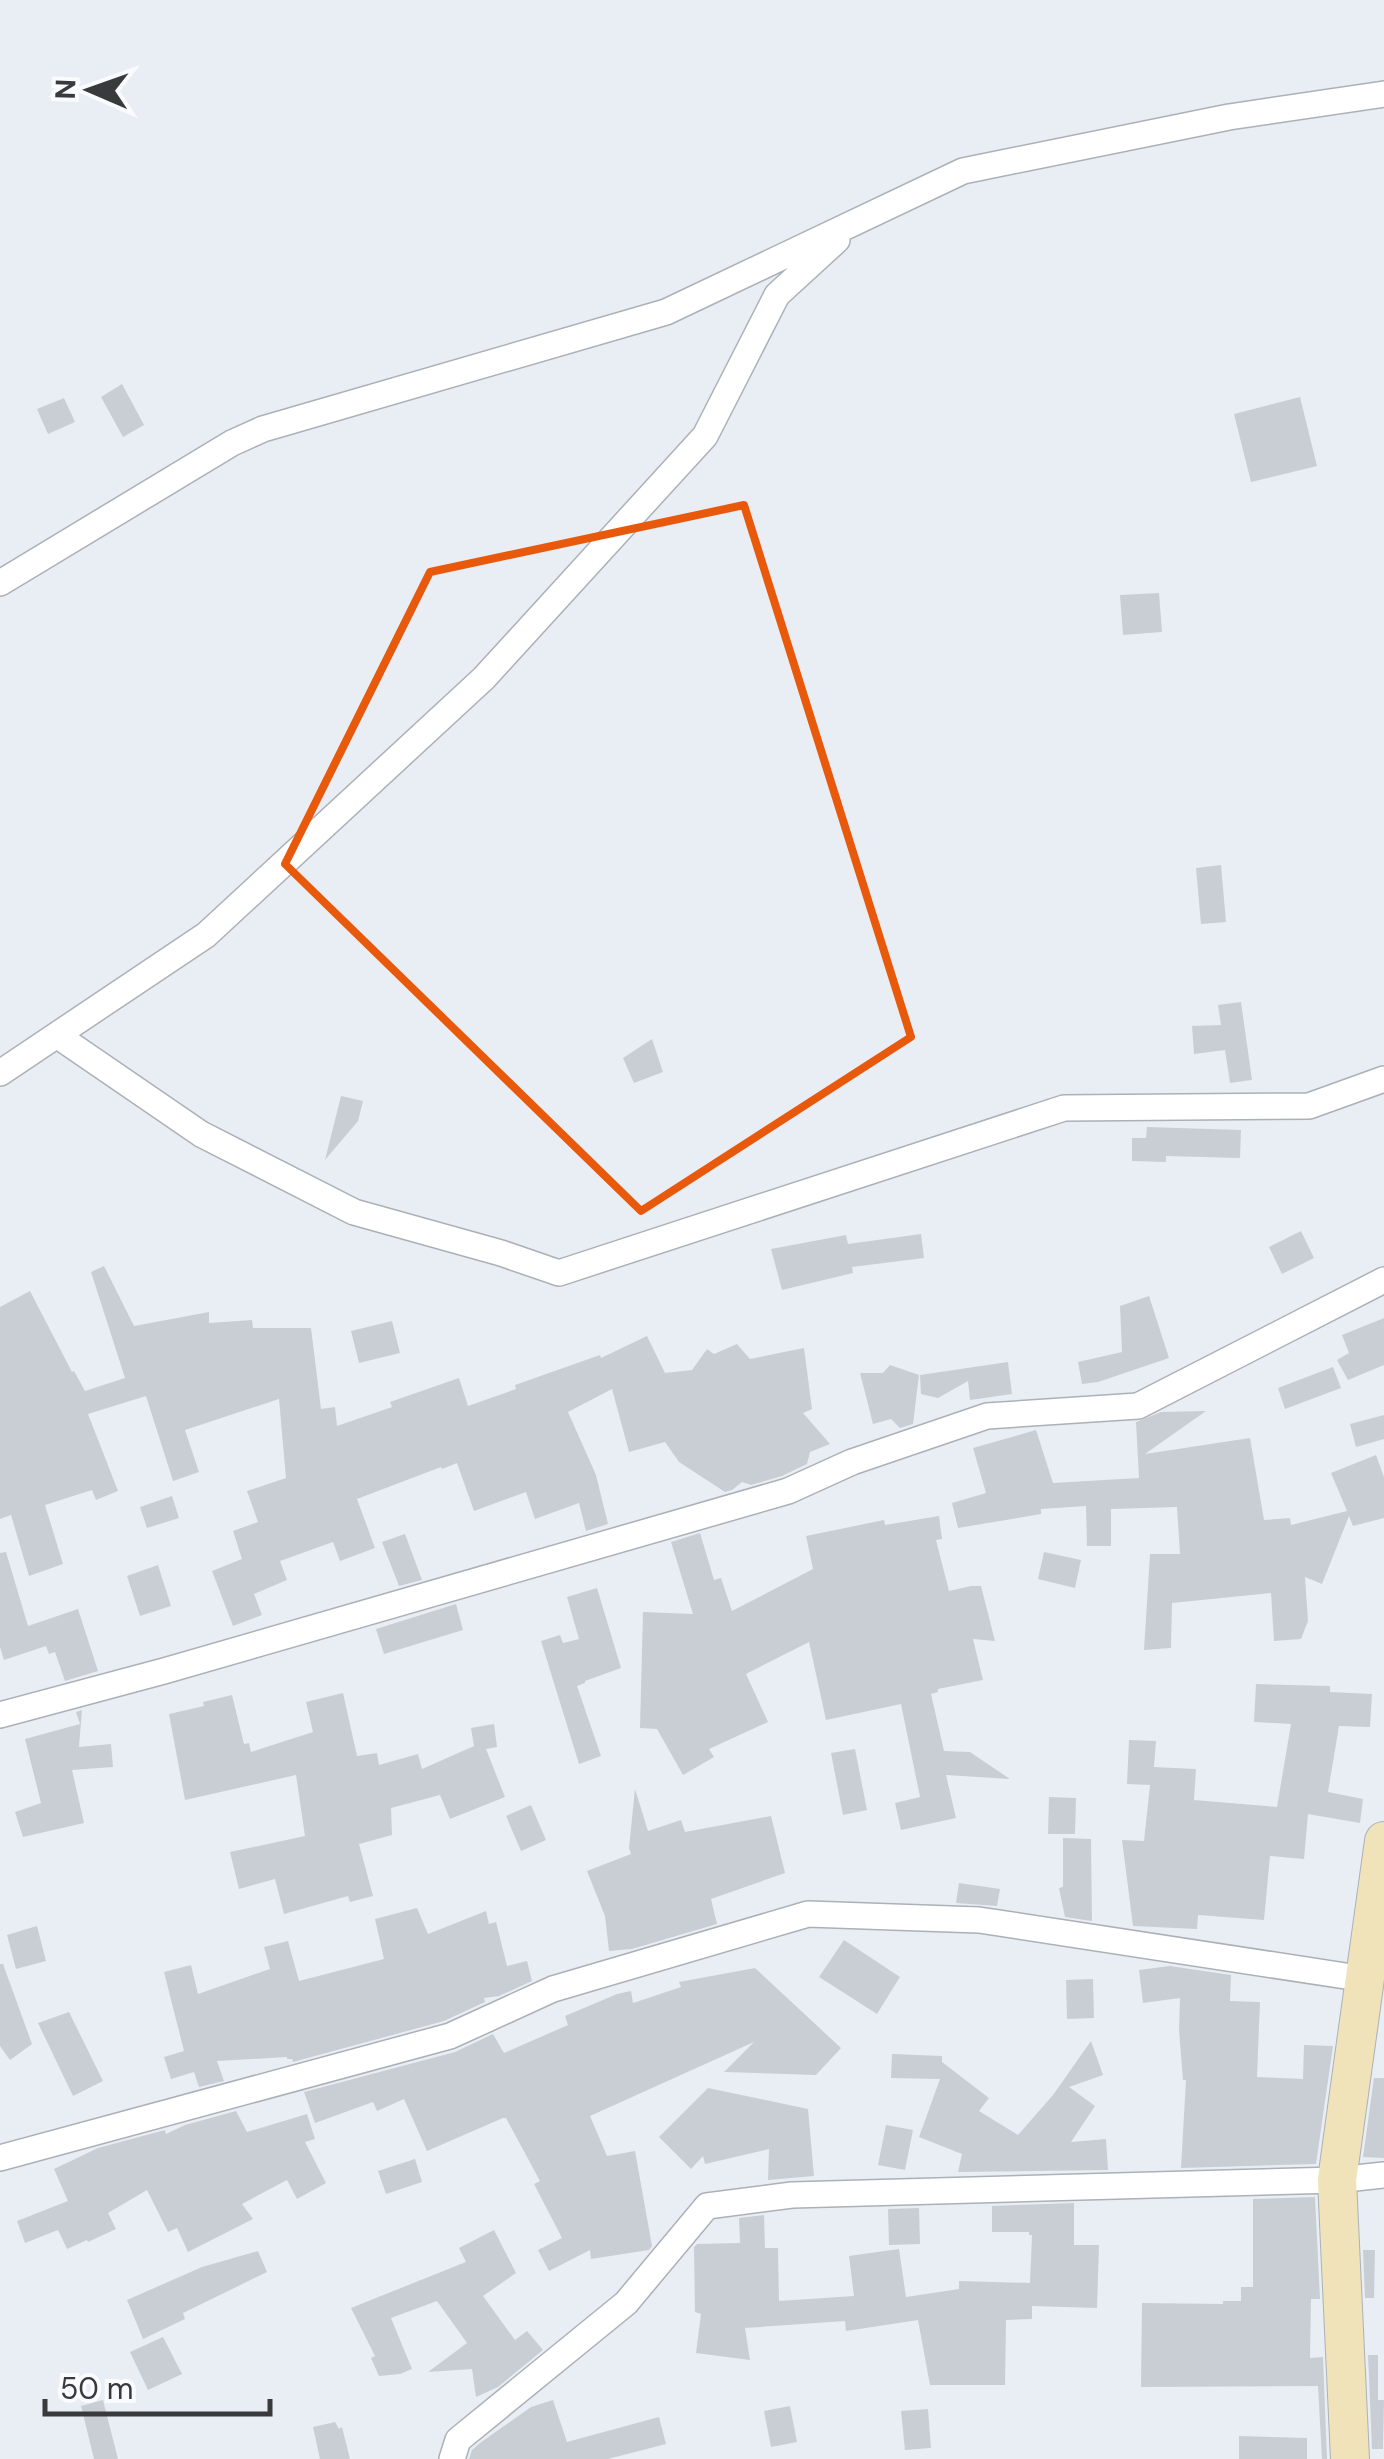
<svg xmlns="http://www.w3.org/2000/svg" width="1384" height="2459" viewBox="0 0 1384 2459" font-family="'DM Sans',sans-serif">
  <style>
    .building { fill: #c9ced5 }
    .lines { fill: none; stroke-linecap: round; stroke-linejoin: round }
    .street-casing { stroke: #abb1b7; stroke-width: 28 }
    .secondary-casing { stroke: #abb1b7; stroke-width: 40 }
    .street { stroke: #fff; stroke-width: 25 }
    .secondary { stroke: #f0e2b9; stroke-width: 38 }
    .marked { fill: none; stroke: #e8590c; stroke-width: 8; stroke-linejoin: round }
  </style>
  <rect width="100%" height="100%" fill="#e9eef5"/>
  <!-- building -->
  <path class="building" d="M122 384 144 425 123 437 101 397Z
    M1300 397 1317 466 1251 482 1234 414Z
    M64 398 75 422 48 434 37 409Z
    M1159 593 1162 632 1123 635 1120 595Z
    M1221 865 1226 922 1201 924 1196 868Z
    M1241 1002 1252 1080 1230 1083 1225 1050 1194 1054 1192 1026 1221 1025 1218 1005Z
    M652 1039 663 1072 634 1083 623 1058Z
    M341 1096 363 1101 358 1121 325 1160Z
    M1147 1127 1241 1130 1240 1158 1166 1156V1162L1132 1161V1138H1146Z
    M1301 1231 1314 1258 1282 1274 1269 1247Z
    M921 1234 924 1258 852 1267 853 1273 782 1290 771 1249 846 1235 848 1244Z
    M104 1266 134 1326 209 1312V1323L252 1320 253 1328H311L321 1409 335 1407 337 1426 392 1407 390 1402 459 1378 468 1406 516 1389 515 1385 600 1355 601 1358 647 1336 665 1373 692 1370 707 1349 714 1354 737 1344 750 1359 804 1348 812 1409 803 1413 830 1444 810 1452 807 1464 782 1476 751 1485 742 1482 732 1490 725 1492 679 1462 665 1442 629 1452 612 1389 568 1412 596 1475 608 1524 586 1531 579 1503 535 1519 526 1492 474 1511 457 1463 442 1469 441 1467 357 1499 375 1548 340 1561 333 1542 280 1561 287 1580 254 1594 262 1615 233 1626 212 1571 242 1559 233 1531 258 1522 247 1491 286 1478 279 1399 185 1430 199 1472 173 1481 146 1396 88 1414 118 1491 96 1500 92 1490 45 1505 63 1564 29 1576 11 1515 0 1519V1307L30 1291 72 1372 74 1371 85 1391 125 1378 91 1272Z
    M1149 1296 1169 1358 1098 1382 1082 1384 1078 1362 1122 1352 1120 1306Z
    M1384 1318V1365L1348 1380 1337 1360 1349 1353 1342 1335Z
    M392 1321 400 1353 359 1363 351 1331Z
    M1008 1362 1012 1394 970 1400 968 1381 938 1398 921 1394 920 1375Z
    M890 1365 919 1375 913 1424 900 1428 891 1419 873 1424 860 1373H883Z
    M1333 1367 1341 1388 1285 1409 1278 1388Z
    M1206 1411 1145 1454 1250 1438 1264 1520 1290 1518 1291 1525 1347 1511 1331 1473 1376 1455 1384 1477V1518L1353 1526 1349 1516 1322 1584 1305 1577 1308 1621 1301 1639 1274 1641 1271 1593 1172 1603 1171 1648 1144 1650 1150 1554H1180L1177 1507 1111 1509V1546H1087L1086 1506 1041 1509V1514L958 1528 952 1503 986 1493 973 1448 1036 1430 1053 1483 1139 1478 1136 1422 1161 1412Z
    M1384 1415V1439L1356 1447 1350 1424Z
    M172 1496 179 1518 147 1528 140 1507Z
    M939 1516 942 1539 936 1540 949 1591 971 1586H981L995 1641 973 1639 983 1680 938 1689V1692L931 1694 944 1751 970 1752 1010 1779 946 1775 956 1818 901 1830 895 1803 920 1797 901 1704 826 1720 809 1642 746 1674 768 1722 709 1749 714 1757 683 1775 657 1729 640 1728 643 1612 693 1614 671 1542 700 1533 714 1580 721 1578 732 1611 813 1569 806 1536 884 1520 885 1525Z
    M405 1534 422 1580 399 1586 382 1542Z
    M6 1552 28 1626 78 1609 98 1671 65 1681 55 1652 49 1654 46 1646 4 1660 0 1647V1553Z
    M1044 1552 1081 1560 1075 1588 1038 1579Z
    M158 1565 171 1606 140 1616 127 1576Z
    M597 1588 621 1668 585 1681V1683L577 1686 601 1756 579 1764 541 1641 560 1635 563 1643 579 1639 567 1597Z
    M456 1604 463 1630 384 1654 376 1629Z
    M1256 1684 1330 1686V1692L1372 1694 1370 1727 1339 1726 1328 1792 1363 1799 1360 1823 1308 1814 1304 1859 1270 1856 1264 1920 1198 1915 1197 1929 1133 1926 1122 1840 1144 1841 1150 1785 1127 1784 1129 1740 1156 1741 1154 1767 1196 1769 1194 1800 1277 1807 1291 1724 1254 1722Z
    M343 1693 357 1756 377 1753 379 1765 418 1754 422 1769 474 1746 471 1728 494 1724 497 1747 486 1749 505 1797 450 1819 440 1795 391 1808 392 1835 359 1844 373 1896 350 1902 348 1896 284 1914 275 1879 239 1889 230 1852 305 1836 296 1775 185 1800 169 1714 204 1706 203 1702 232 1695 244 1744 249 1743 251 1752 313 1732 306 1702Z
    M82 1710 79 1747 111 1744 113 1767 72 1770 84 1823 23 1837 15 1812 41 1803 25 1739 80 1724 76 1712Z
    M855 1749 867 1810 843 1815 831 1753Z
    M635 1789 648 1831 681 1820 685 1832 771 1816 785 1873 711 1899 717 1924 632 1949 609 1951 605 1916 587 1871 631 1854 629 1848Z
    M1049 1797 1076 1798 1075 1834H1048Z
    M531 1805 546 1840 521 1851 506 1816Z
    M1063 1838 1091 1839 1092 1921 1065 1917 1059 1888 1063 1887Z
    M959 1883 1000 1889 997 1906 956 1903Z
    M417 1908 428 1934 486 1911 489 1924 496 1922 507 1966 527 1961 532 1981 499 1996 484 1998 485 2002 444 2021 293 2062 292 2059H287V2057L217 2061 224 2081 199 2087 194 2072 171 2079 164 2057 184 2051 164 1972 191 1965 198 1994 270 1969 264 1947 288 1941 299 1981 384 1959 375 1919Z
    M37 1926 46 1961 16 1969 7 1935Z
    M844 1940 900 1977 877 2014 819 1977Z
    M0 1964H3L32 2044 10 2060 0 2046Z
    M1170 1966 1231 1975 1230 2001 1260 2002 1257 2077 1303 2079 1304 2045 1333 2046 1316 2164 1181 2168 1186 2080H1183L1179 2030 1180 1998 1143 2003 1139 1970Z
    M755 1968 841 2048 816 2075 724 2072 754 2042 590 2116 607 2156 635 2151 652 2246 649 2250 591 2259 590 2250 549 2271 538 2250 562 2238 534 2184 540 2181 506 2118H503L427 2151 404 2099 377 2111 373 2102 315 2123 304 2092 455 2052 493 2034 504 2053 568 2025 565 2016 617 1994 631 1991 633 2003 681 1987 679 1982Z
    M1093 1979 1094 2018 1067 2019 1066 1980Z
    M69 2012 103 2081 73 2096 38 2023Z
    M1091 2041 1103 2075 1069 2087 1095 2106 1071 2142 1106 2139 1108 2170 958 2172 962 2154 919 2137 940 2079 891 2078 892 2054 942 2056V2062L989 2098 979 2111 1018 2135 1053 2095Z
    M1374 2078H1384V2158L1363 2157Z
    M708 2088 808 2109 814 2176 768 2180 769 2149 705 2164 703 2156 691 2169 659 2137Z
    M236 2111 247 2132 307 2114 315 2139 305 2142 326 2183 297 2199 287 2180 242 2204 253 2219 188 2252 177 2228 168 2232 147 2190 108 2213 116 2229 88 2242 87 2240 67 2249 58 2230 25 2243 17 2221 68 2201 54 2169 98 2148 165 2130 166 2134 185 2125Z
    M886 2125 913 2130 905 2170 878 2165Z
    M415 2159 422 2182 386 2194 378 2171Z
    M1315 2197 1320 2299H1311L1310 2358 1323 2357 1327 2459H1322L1318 2386 1141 2387 1142 2303 1223 2304V2301H1241V2287H1253V2199Z
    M1074 2203V2245H1099L1097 2308 1032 2306V2319L1006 2320 1005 2385H930L918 2320 846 2331 845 2321 745 2328 750 2360 696 2353 701 2314 695 2312 694 2247 697 2244 740 2243 739 2218 764 2215 765 2248H778L779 2301 854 2296 849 2256 899 2249 906 2297 959 2289V2281L1030 2283 1032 2235H1029V2232H992V2206Z
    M919 2208 920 2244 889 2245 888 2209Z
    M494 2230 516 2273 483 2296 515 2340 527 2331 543 2350 498 2387 476 2397 472 2369 428 2372 467 2343 437 2301 391 2318 412 2369 400 2374 379 2376 371 2358 375 2356 351 2308 466 2262 459 2248Z
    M1363 2250H1375L1374 2298H1365Z
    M258 2251 267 2272 183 2313 185 2319 143 2339 127 2300 202 2267Z
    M163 2337 182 2374 148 2390 130 2352Z
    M1368 2355H1378V2400H1384L1383 2449H1372Z
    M103 2400 118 2459H94L81 2406Z
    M553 2400 567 2442 659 2417 666 2444 608 2459H469L472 2450 480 2443 531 2407Z
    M790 2406 797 2442 771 2447 764 2411Z
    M928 2409 931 2448 905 2450 901 2411Z
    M335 2422 339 2429 342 2427 350 2459H320L313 2427Z
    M1239 2436 1307 2438V2459H1239Z"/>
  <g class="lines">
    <defs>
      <path id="street" d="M0 583 232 443 263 429 666 312 963 171 1229 117 1384 94
        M58 1036 201 1134 354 1212 501 1253 559 1273 1064 1108 1309 1106 1384 1079
        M0 1073 206 935 484 678 705 436 777 295 837 240
        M0 1715 164 1671 788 1491 852 1462 987 1416 1138 1406 1384 1280
        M0 2158 450 2036 553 1989 808 1914 979 1920 1365 1979
        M452 2459 458 2440 626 2303 707 2206 792 2195 1337 2180 1384 2175"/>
      <path id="secondary" d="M1350 2459 1337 2180 1384 1841"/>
    </defs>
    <!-- street casing -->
    <use href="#street" class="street-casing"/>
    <!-- secondary casing -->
    <use href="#secondary" class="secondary-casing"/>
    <!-- street -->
    <use href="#street" class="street"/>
    <!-- secondary -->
    <use href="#secondary" class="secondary"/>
  </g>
  <!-- marked area -->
  <path class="marked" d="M744 505 911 1037 641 1211 285 864 430 572Z"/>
  <!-- north arrow -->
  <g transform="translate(90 90) rotate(272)" stroke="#f9fbfe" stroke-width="8" paint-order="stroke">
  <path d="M0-8L18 38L0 25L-18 38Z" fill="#383a3c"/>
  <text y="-15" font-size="28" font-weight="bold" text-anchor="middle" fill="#383a3c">N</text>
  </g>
  <!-- scale -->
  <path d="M45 2399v15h225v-15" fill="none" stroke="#383a3c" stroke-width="5"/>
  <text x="60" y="2399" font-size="30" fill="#383a3c" stroke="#f9fbfe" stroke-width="8" paint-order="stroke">50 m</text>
</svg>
